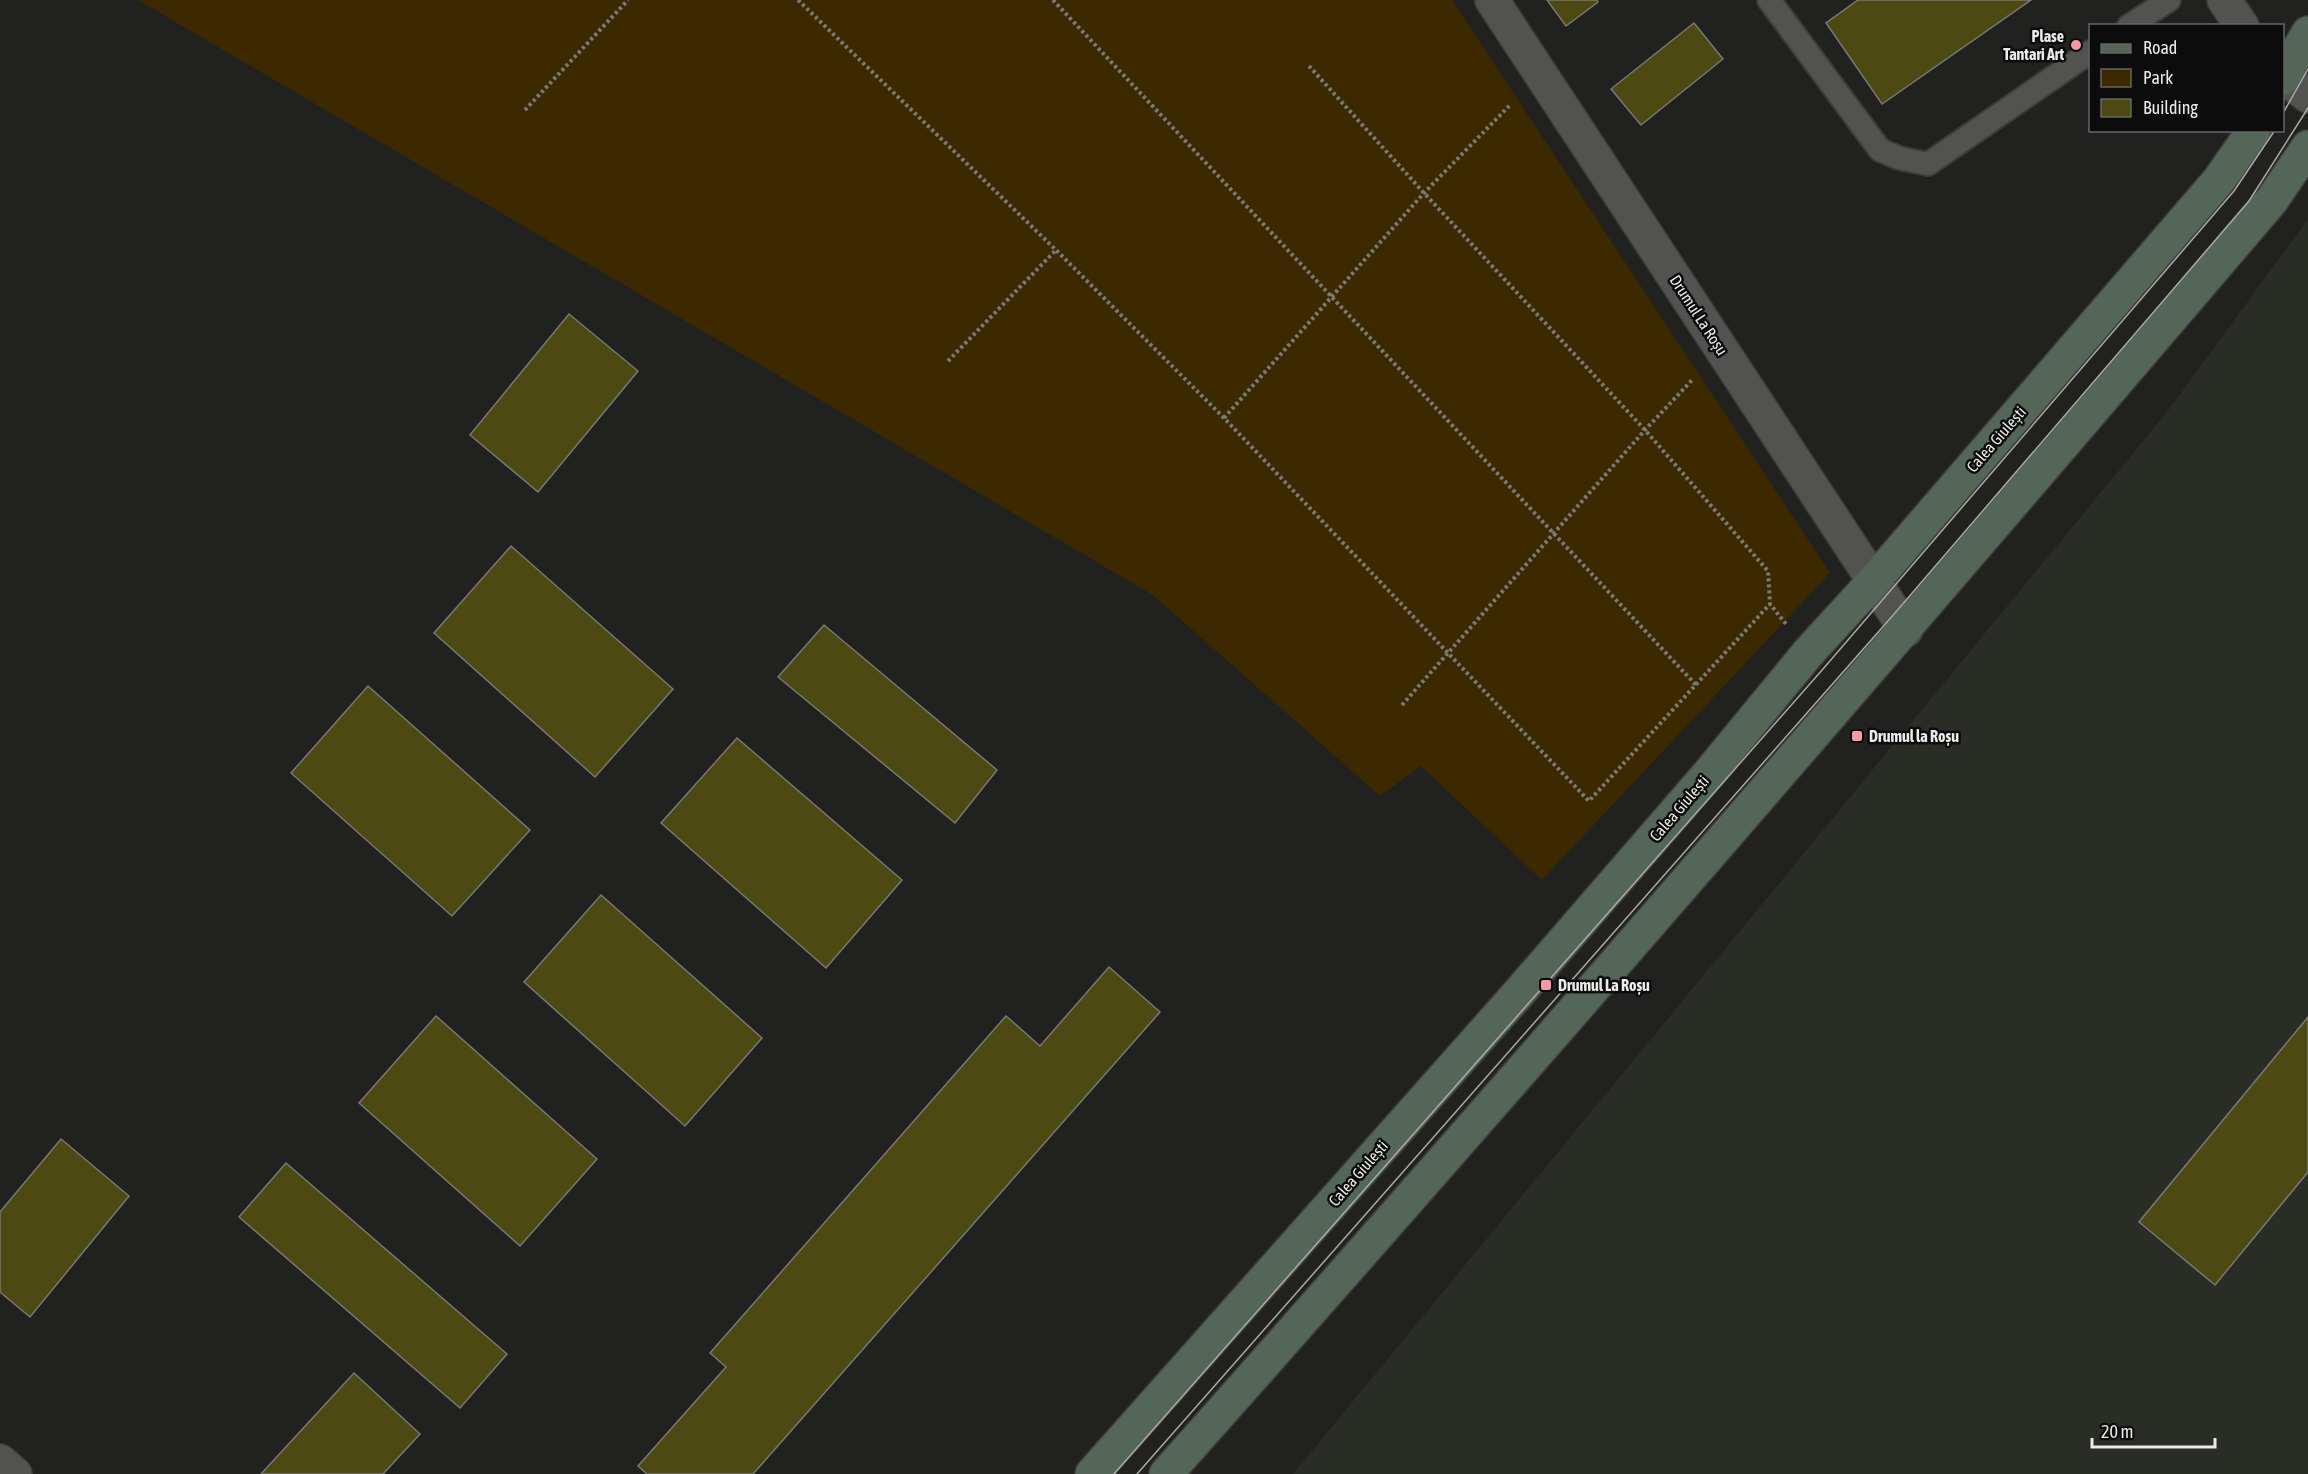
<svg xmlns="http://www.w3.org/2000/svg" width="2308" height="1474" viewBox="0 0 2308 1474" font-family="'Asap Condensed',sans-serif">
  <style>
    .built { fill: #292d25 }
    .green { fill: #3c2900 }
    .building { fill: #4c4913; stroke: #787875; stroke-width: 1.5 }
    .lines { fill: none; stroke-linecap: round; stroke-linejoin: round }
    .lane-casing { stroke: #3c3d3b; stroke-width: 26 }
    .street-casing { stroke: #3c3d3b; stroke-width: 36 }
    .secondary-casing { stroke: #3c3d3b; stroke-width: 36 }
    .path { stroke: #7a7b79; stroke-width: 4; stroke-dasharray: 3 3; stroke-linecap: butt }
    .lane { stroke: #525351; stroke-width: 22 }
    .street { stroke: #525351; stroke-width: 33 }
    .secondary { stroke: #546657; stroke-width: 33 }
    .tram { stroke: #a9aaa8; stroke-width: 1.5 }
    .poi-dot { fill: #f49aa2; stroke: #0b0c0b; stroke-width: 2 }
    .labels { text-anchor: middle; stroke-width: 5; stroke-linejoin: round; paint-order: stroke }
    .poi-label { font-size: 16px; font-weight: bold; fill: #ebecea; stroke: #0b0c0b; text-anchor: start }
    .street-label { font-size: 16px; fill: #ebecea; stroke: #0b0c0b }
  </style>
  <rect width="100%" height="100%" fill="#212220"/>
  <!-- built -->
  <path class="built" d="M2308 219V1474H1293L2167 412Z"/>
  <!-- green -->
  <path class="green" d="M138 0H1452L1830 573 1542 880 1421 766 1380 796 1153 595Z"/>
  <!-- building -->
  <path class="building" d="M1547 0H1597L1598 2 1566 26Z
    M1858 0H2031L1882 104 1826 23Z
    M1694 23 1723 59 1641 125 1611 89Z
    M569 314 638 371 538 492 470 435Z
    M511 546 673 689 595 777 434 633Z
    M824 625 997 770 955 823 778 677Z
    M368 686 530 830 452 916 291 773Z
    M737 738 902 880 826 968 661 823Z
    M601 895 762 1038 685 1126 524 982Z
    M1109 967 1160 1012 753 1474H647L638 1466 726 1367 710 1353 1006 1016 1040 1046Z
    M436 1016 597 1159 520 1246 359 1103Z
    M2308 1017V1172L2215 1285 2139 1222Z
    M61 1139 129 1196 30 1317 0 1292V1212Z
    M286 1163 507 1354 460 1408 239 1217Z
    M354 1373 420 1434 383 1474H261Z"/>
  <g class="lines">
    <defs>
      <path id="lane" d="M1769 0 1880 150 1899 158 1928 164 2090 52
        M2129 26 2169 0"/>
      <path id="street" d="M1492 0 1906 630
        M2224 0 2242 26
        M2282 76 2308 96
        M0 1461 15 1474"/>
      <path id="secondary" d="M2282 79 2308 33
        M1092 1474 1517 995 1711 771 1808 653 1873 582 2219 180 2254 130
        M1166 1474C1540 1054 1907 628 2272 200L2308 147"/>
    </defs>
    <!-- lane casing -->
    <use href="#lane" class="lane-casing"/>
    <!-- street casing -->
    <use href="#street" class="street-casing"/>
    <!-- secondary casing -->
    <use href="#secondary" class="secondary-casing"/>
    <!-- path -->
    <path class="path" d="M798 0 1056 250 1224 418 1589 801 1770 604
      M1053 0 1696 685
      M1309 66 1424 193 1645 430 1768 571 1770 604 1786 624
      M525 110 628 0
      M948 361 1056 250
      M1224 418 1424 193 1511 104
      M1402 705 1645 430 1693 379"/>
    <!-- lane -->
    <use href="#lane" class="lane"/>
    <!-- street -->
    <use href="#street" class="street"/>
    <!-- secondary -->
    <use href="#secondary" class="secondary"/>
    <!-- tram -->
    <path class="tram" d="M2282 115 2308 69
      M1114 1474 1823 669 2234 191 2275 130
      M1137 1474 1895 613 2249 201 2308 108"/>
  </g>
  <!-- markers -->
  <g class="poi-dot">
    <circle cx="2076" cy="45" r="6"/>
    <rect x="1851" y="730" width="12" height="12" rx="3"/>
    <rect x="1540" y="979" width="12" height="12" rx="3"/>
  </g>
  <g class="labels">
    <!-- poi labels -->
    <g class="poi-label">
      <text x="2064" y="42" text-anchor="end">Plase<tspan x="2064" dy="18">Tantari Art</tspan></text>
      <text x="1869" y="742">Drumul la Roșu</text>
      <text x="1558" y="991">Drumul La Roșu</text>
    </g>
    <!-- street labels -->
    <g class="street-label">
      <text transform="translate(1699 315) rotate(57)" y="6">Drumul La Roșu</text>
      <text transform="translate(1996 439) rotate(-49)" y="6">Calea Giulești</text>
      <text transform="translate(1679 808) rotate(-49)" y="6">Calea Giulești</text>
      <text transform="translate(1358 1173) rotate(-49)" y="6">Calea Giulești</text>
    </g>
  </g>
  <!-- legend -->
  <rect x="2089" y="24" width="195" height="108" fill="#0b0c0b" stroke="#656664" stroke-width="1.5"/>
  <rect x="2101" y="44" width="30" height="9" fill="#546657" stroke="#656664" stroke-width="1.5"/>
  <text x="2143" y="54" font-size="18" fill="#ebecea">Road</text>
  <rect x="2101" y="69" width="30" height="18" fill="#3c2900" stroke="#656664" stroke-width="1.5"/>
  <text x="2143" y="84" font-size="18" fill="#ebecea">Park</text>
  <rect x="2101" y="99" width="30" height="18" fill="#4c4913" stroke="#656664" stroke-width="1.5"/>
  <text x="2143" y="114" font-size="18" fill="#ebecea">Building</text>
  <!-- scale -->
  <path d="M2092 1438v9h123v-9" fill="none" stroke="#ebecea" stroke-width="3"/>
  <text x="2101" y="1438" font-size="18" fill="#ebecea" stroke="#0b0c0b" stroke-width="4.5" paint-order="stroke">20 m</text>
</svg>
